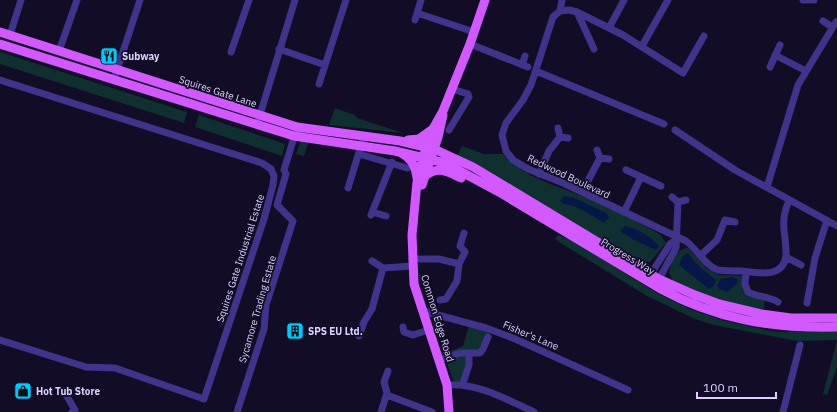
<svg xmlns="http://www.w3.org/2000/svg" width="837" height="412" viewBox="0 0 837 412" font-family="'IBM Plex Sans',sans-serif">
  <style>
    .green { fill: #0f2f31 }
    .water { fill: #051647 }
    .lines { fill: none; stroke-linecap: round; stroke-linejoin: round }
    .minor { stroke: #3f338a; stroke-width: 7 }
    .major { stroke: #d159ff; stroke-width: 9 }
    .labels { text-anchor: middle; stroke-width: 3.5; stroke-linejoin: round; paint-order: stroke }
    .poi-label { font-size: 10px; font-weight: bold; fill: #dbd2ff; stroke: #130c26; text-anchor: start }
    .street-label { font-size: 10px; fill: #dbd2ff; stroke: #130c26 }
  </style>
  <rect width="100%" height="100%" fill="#130c26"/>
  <!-- green -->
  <path class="green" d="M0 52 187 112 184 123 0 64Z
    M335 108 355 115 357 118 403 133 329 125Z
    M199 115 285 144 282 156 195 127Z
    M301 141H309L304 156 296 154Z
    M462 146 484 154H503C526 180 566 188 597 202 619 212 639 223 660 234L666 243 650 262H641L457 156Z
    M558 235 572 240 655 292 687 308 721 320 776 332H837V367L827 395 823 394 837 340 797 341 714 325 695 319 647 296 559 242 555 238Z
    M688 248 706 268 719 275 745 276 746 289 765 296 764 310 728 303 673 282 669 273C671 262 676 249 688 248Z
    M469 326 489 332 483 349 469 354 463 383 454 382 443 354 463 346Z"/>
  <!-- water -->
  <path class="water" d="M564 196 574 198 606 213 609 217 604 223C592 216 577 204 563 204L560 201Z
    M625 226C637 228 651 237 659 246L656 250 632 239 620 231Z
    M688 253C696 265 705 271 716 280L714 286 709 289 679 265 683 256Z
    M732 277 738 279 737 284 727 292 719 289 717 285 721 279Z"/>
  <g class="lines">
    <!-- minor -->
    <path class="minor" d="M803 0H814
      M560 11 562 0
      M577 12 594 49
      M417 13 474 32
      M415 20 421 0
      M823 21 832 27
      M609 28 624 0
      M10 35 21 0
      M704 36 683 73 623 35 577 12 569 10 560 11 553 17 531 85 523 100 506 123 502 135 506 151 513 160 528 169 563 183 686 241C697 249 705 266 718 270 725 271 732 271 740 271 755 272 784 280 786 255 787 235 779 226 788 203
      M470 44 528 67
      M642 46 668 0
      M279 49 325 65
      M59 51 77 0
      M231 52 249 0
      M775 55 806 71
      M522 65 525 56
      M770 67 780 45
      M536 71 664 124
      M114 79 140 0
      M0 80 262 163 271 169 274 176 273 185 264 219 204 399 115 368 86 367 0 340
      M319 84 346 0
      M259 118 295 0
      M449 130 469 97 468 94 452 89
      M675 130 735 170 837 226
      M560 137 568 138
      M597 150 600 158
      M359 154 407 168
      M626 170 661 186
      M539 174 549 151 560 137 558 128
      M767 187 798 85 836 22
      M348 188 364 136
      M582 192 600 158 609 159
      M672 197 678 202
      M372 212 386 216
      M624 212 641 177
      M371 215 392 162
      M701 255 717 240 725 220 735 222
      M786 257 801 265
      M412 259H439L459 264
      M372 261 383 268
      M746 272 745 284 748 292C757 297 768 296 778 302
      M651 274 670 244 678 238
      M659 279 676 248 678 202 686 200
      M440 300 446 299 457 281 459 264 465 252 460 246 464 233
      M807 303 815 258 827 220
      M423 311 486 328 513 338 628 390
      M403 327 404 332 413 335 429 330
      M359 336 364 322 372 309 383 268 412 266
      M439 360 460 353H480L483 349 488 337
      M464 380 469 365V354
      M447 385C476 382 508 400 534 412
      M65 393 75 410 72 412
      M387 395 432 412
      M237 412 264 329 266 305 293 221 277 205 286 174 284 170 296 131
      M381 412 387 393 384 382 388 371
      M783 412 800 345"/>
    <!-- major -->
    <path class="major" d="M0 32 297 127 400 141 434 149 473 167 659 279 695 295 719 304 761 314 791 318H837
      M0 44 294 136 395 151 445 163 499 192 659 288C715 319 773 329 837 327
      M408 140 419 139 433 129
      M401 153C412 158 416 168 417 178
      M425 176C438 165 448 172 461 178
      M422 185 438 137 443 115
      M449 412 447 385 414 284 412 235 417 182 426 147 433 129 443 111 470 44 485 0"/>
  </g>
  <!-- icons -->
  <defs>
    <symbol id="restaurant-square" viewBox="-11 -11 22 22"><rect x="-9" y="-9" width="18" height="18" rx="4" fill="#00cafd" stroke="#130c26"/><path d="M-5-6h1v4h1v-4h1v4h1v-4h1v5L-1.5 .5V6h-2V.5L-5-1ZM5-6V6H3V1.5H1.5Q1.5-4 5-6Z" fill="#111"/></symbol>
    <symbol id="building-square" viewBox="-11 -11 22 22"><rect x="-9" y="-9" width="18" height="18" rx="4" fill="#00cafd" stroke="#130c26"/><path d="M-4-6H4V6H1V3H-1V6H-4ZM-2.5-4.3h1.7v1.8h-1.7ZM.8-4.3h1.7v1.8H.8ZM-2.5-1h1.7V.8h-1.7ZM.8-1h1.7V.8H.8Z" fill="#111"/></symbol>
    <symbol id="shop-square" viewBox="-11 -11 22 22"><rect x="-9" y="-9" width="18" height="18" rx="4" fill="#00cafd" stroke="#130c26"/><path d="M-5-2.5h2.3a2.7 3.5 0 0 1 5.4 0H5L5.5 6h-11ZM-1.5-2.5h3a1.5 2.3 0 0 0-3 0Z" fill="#111"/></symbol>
  </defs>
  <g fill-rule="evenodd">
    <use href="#restaurant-square" x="99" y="46" width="20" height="20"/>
    <use href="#building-square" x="285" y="321" width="20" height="20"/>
    <use href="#shop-square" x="13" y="381" width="20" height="20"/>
  </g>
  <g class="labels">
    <!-- poi labels -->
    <g class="poi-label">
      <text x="122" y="60">Subway</text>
      <text x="308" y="335">SPS EU Ltd.</text>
      <text x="36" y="395">Hot Tub Store</text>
    </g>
    <!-- street labels -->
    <g class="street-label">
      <text transform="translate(218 91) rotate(18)" y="4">Squires Gate Lane</text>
      <text transform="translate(569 176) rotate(25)" y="4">Redwood Boulevard</text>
      <text transform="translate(628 256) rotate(31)" y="4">Progress Way</text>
      <text transform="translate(240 258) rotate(-72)" y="4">Squires Gate Industrial Estate</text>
      <text transform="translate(257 309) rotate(-74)" y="4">Sycamore Trading Estate</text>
      <text transform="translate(438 318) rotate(73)" y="4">Common Edge Road</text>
      <text transform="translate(531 335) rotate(23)" y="4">Fisher's Lane</text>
    </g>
  </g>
  <!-- scale -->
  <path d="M697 392v6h79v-6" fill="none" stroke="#dbd2ff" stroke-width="2"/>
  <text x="703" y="392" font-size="12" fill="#dbd2ff" stroke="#130c26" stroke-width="3" paint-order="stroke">100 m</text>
</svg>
